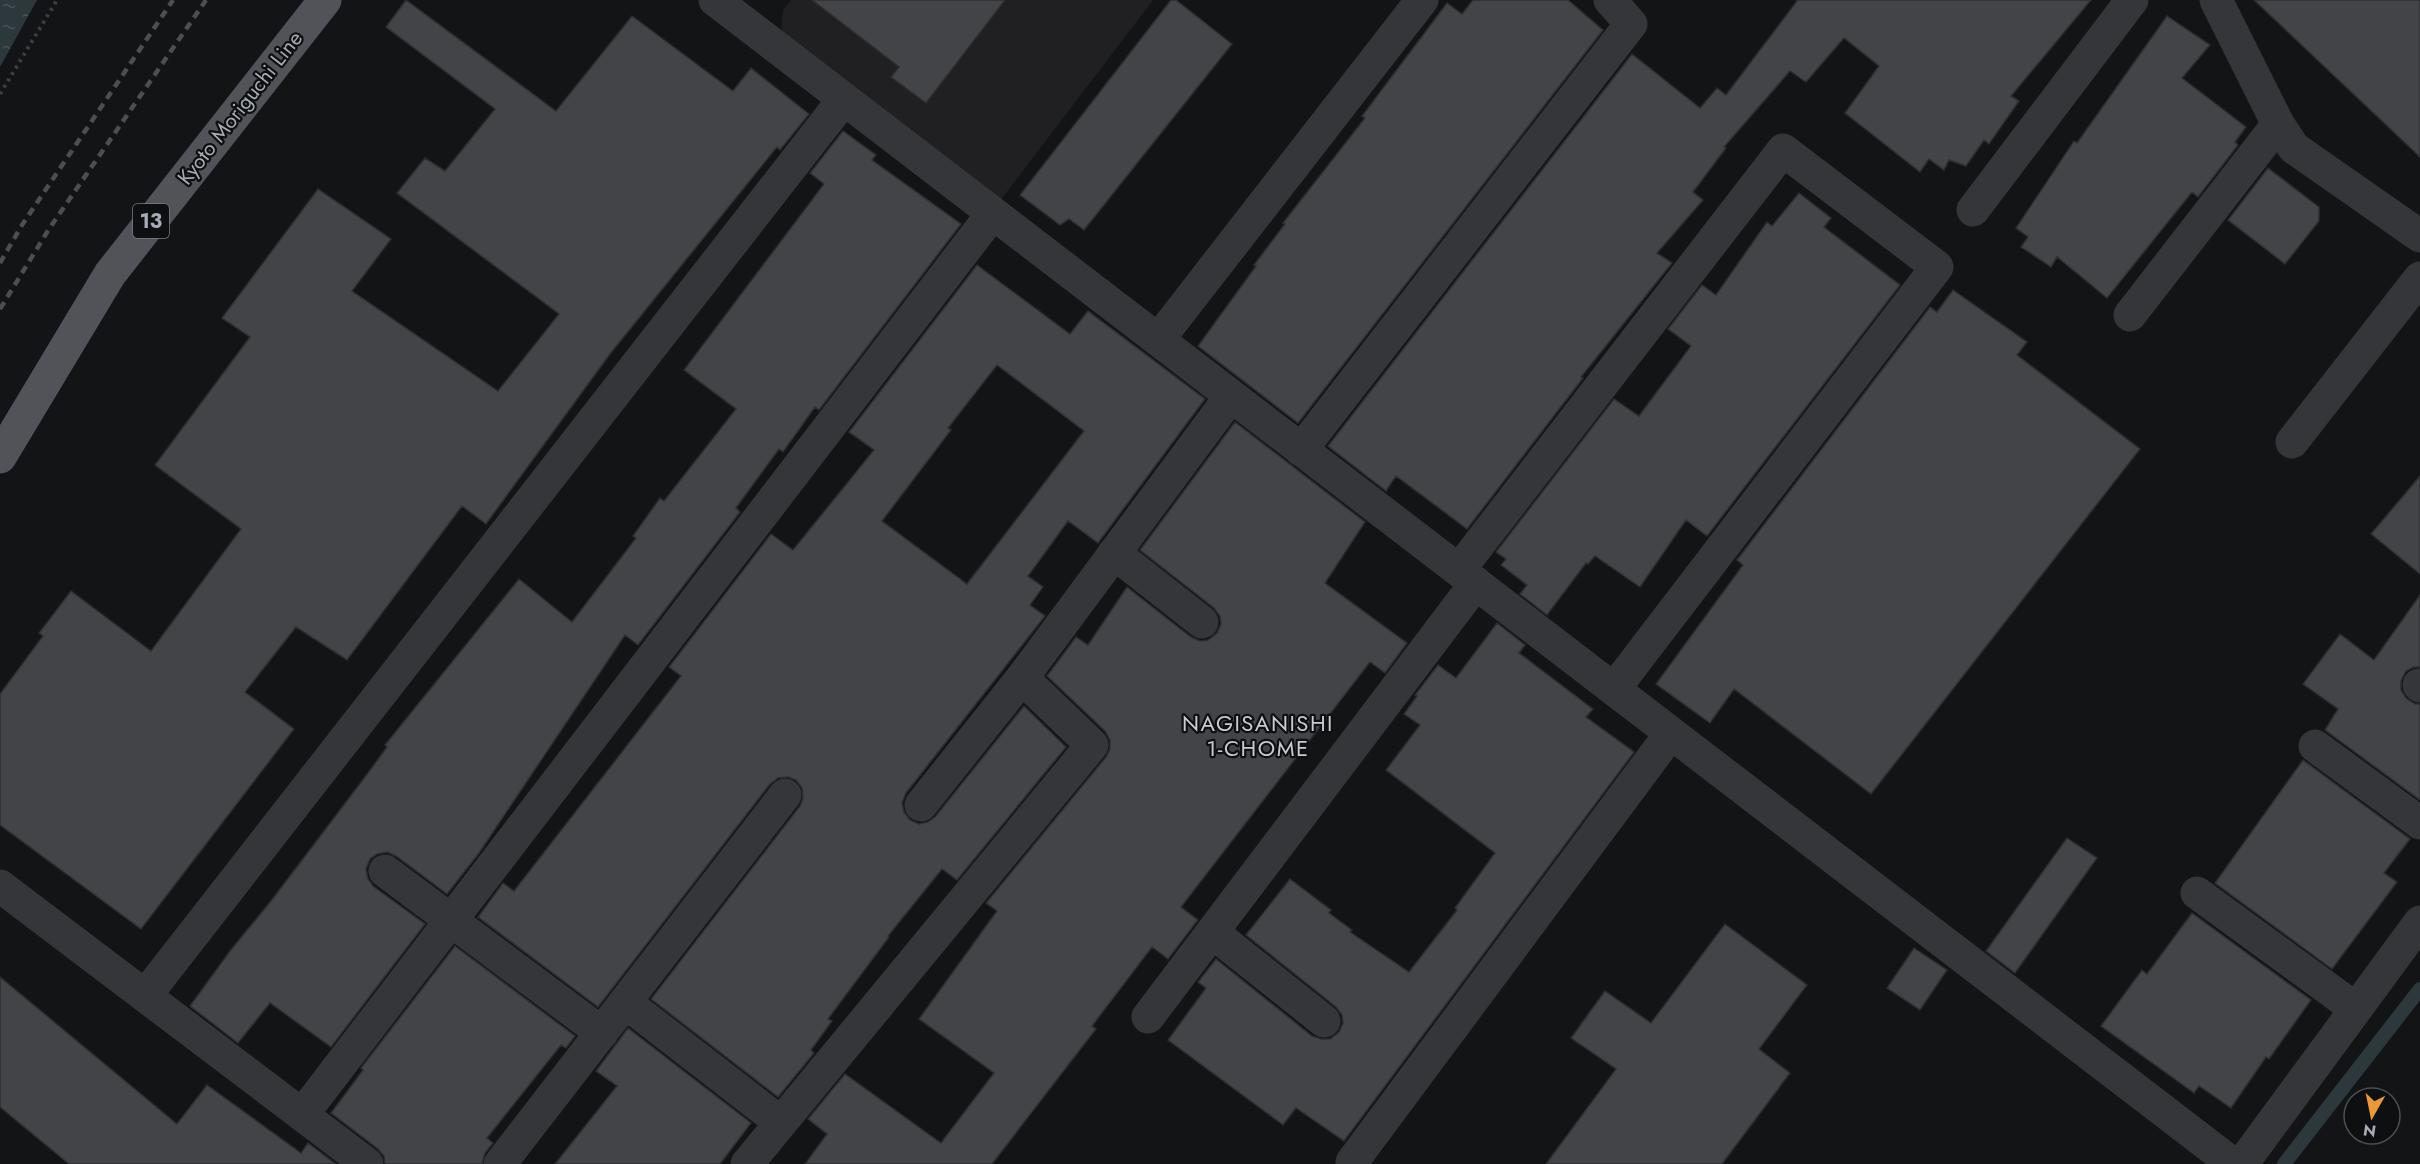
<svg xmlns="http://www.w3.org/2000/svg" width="2420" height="1164" viewBox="0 0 2420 1164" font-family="Jost,sans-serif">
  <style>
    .built { fill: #202022 }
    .water { fill: url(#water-ripples) }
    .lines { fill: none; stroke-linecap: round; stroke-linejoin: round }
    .stream { stroke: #2d383d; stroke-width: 14 }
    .building { fill: #424448; stroke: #2e2e31; stroke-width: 1.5; fill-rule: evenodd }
    .path { stroke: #3b3d41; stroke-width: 4; stroke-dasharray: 3 4.5; stroke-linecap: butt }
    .minor { stroke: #35363a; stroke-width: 33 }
    .major { stroke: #515359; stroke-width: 33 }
    .rail { stroke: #4c4e53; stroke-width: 4.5; stroke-dasharray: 8 6; stroke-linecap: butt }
    .labels { text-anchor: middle; stroke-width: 4.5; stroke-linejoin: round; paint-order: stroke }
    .shield { fill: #0e0f10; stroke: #787d84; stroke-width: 1.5 }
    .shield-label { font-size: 20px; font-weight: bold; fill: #a6acb5 }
    .street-label { font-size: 21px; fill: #a6acb5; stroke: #0e0f10 }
    .neighbourhood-label { font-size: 22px; letter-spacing: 1.5px; fill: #c6cad1; stroke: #0e0f10 }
  </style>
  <defs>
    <pattern id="water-ripples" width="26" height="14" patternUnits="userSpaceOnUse" patternTransform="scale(1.5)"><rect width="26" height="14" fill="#2d383d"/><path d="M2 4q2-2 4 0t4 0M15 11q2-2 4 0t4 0" fill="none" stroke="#485257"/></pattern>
  </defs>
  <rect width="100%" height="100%" fill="#131415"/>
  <!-- built -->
  <path class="built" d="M791 0H1153L1000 201 781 35 783 10Z"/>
  <!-- water -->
  <path class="water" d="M0 0H37L0 67Z"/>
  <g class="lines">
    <!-- stream -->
    <path class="stream" d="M2284 1164 2420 989"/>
  </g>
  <!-- building -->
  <path class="building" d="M406 0 556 111 632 16 733 91 751 68 809 114 780 150 777 147 610 354 486 524 462 506 347 660 296 627 245 692 294 729 141 929 0 825V694L43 636 39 633 71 591 151 651 241 529 155 465 250 337 222 318 318 189 391 239 352 291 498 391 559 314 397 193 425 158 445 171 495 109 386 27Z
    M812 0H1005L926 103 891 77 899 67Z
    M1171 0H1176L1232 44 1084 230 1069 219 1060 225 1020 195Z
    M1473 0H1568L1603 30 1298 423 1198 346 1256 266 1254 265 1285 224 1283 223 1365 118 1362 116 1447 3 1462 14Z
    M1796 0H2091L2011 96 2019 101 1989 144 1984 140 1966 166 1949 160 1944 170 1929 159 1920 172 1845 113 1879 66 1844 38 1806 82 1790 71 1724 147 1726 148 1693 192 1703 200 1657 253 1672 263 1581 377 1583 378 1467 529 1396 476 1386 491 1328 446 1632 54 1700 108 1717 88 1726 95 1797 1Z
    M2254 0H2420V157Z
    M2167 16 2210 45 2182 78 2246 127 2235 142 2238 145 2198 197 2192 192 2107 298 2057 257 2051 267 2021 247 2028 237 2016 228 2074 141 2077 143Z
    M843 131 876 155 872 160 961 224 819 410 815 407 783 452 779 449 736 508 740 512 638 645 625 635 479 853 447 894 396 856 387 852 377 854 370 859 366 869 368 879 373 886 425 924 331 1047 270 1003 238 1043 190 1006 230 951 271 901 368 773 387 747 385 745 519 579 572 622 636 538 633 536 660 498 664 501 736 409 684 370 824 184 810 173Z
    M2268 168 2319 207V221L2285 264 2228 220Z
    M1799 193 1831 218 1824 227 1900 285 1707 536 1686 520 1640 587 1595 556 1588 564 1586 563 1547 615 1520 594 1527 585 1501 565 1506 559 1496 552 1614 399 1639 416 1691 346 1668 329 1702 285 1716 295 1767 222 1772 226Z
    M977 265 1070 334 1088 311 1205 399 1098 543 1068 521 1028 576 1043 587 1030 605 1045 616 906 793 902 803 904 812 910 820 919 824 928 822 935 817 1024 706 1066 747 957 880 942 869 888 936 889 937 828 1019 832 1021 811 1050 814 1053 778 1097 651 999 800 806 803 798 802 788 796 780 788 777 778 778 770 784 598 1007 478 917 503 883 514 891 681 676 669 667 771 534 793 550 874 450 849 432ZM997 365 1084 431 967 584 882 521 951 430 948 428Z
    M1953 290 2027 342 2017 355 2140 449 1871 794 1734 689 1710 723 1656 684 1743 565 1737 560 1930 307 1937 312Z
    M1235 422 1365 522 1325 583 1407 643 1385 673 1370 662 1181 907 1198 920 1197 921 1168 959 1152 947 1092 1026 1096 1029 992 1164H805L827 1134 808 1119 845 1074 941 1143 994 1073 919 1019 997 911 986 903 1106 757 1110 749V740L1105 731 1047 676 1076 637 1088 645 1127 587 1191 637 1200 641 1208 640 1217 633 1221 624 1220 616 1214 608 1140 550Z
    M2420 476V574L2371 534Z
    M2420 595V667H2414L2406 671 2401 681V690L2406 698 2415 704H2420V800L2325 730 2338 709 2303 684 2340 634 2374 660Z
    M1497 623 1525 645 1519 653 1593 709 1586 717 1634 752 1344 1141 1296 1108 1283 1125 1168 1040 1206 988 1198 982 1216 959 1312 1036 1321 1039H1330L1339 1032 1343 1023 1342 1015 1336 1007 1246 935 1290 879 1331 910 1329 913 1352 930 1350 932 1409 972 1457 910 1455 908 1495 853 1386 770 1420 725 1404 714 1417 696 1415 695 1438 665 1456 678Z
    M2303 760 2410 839 2384 873 2397 882 2332 969 2215 883Z
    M2067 838 2097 858 2015 973 1986 951Z
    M2192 913 2311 1000 2269 1059 2266 1057 2231 1108 2199 1086 2194 1093 2101 1026 2142 970 2147 974Z
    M1725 924 1807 985 1759 1049 1790 1073 1722 1164H1546L1616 1069 1571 1038 1605 991 1651 1023Z
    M455 946 575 1036 566 1048 561 1045 487 1138 493 1143 485 1153 482 1164H385L384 1156 378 1149 331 1113 363 1070 361 1068Z
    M1914 948 1947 970 1920 1010 1887 988Z
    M0 977 177 1124 207 1085 301 1153 308 1143 336 1164H69L0 1107Z
    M628 1028 751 1123 720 1164H555L617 1086 596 1071Z"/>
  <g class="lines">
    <!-- path -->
    <path class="path" d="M0 94 57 0"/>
    <!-- minor -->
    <path class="minor" d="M715 0 2233 1164
      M2216 0 2278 124 2294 148 2420 236
      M1973 210 2132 0
      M2130 315 2278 124
      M1158 340 1422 0
      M2292 442 2420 278
      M1301 450 1631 24 1610 0
      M1114 553 1202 622
      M1459 570 1783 150 1937 267 1614 689
      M2419 685 2420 686
      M2315 746 2420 823
      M921 805 1022 678 1231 396
      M385 871 602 1033
      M0 886 367 1164
      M2197 893 2356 1009
      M1212 932 1324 1021
      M145 996 844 99
      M625 1002 780 1122
      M1148 1017 1476 583
      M302 1115 993 213
      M1352 1162 1671 733
      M500 1164 785 795
      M747 1164 1092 745 1022 678
      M2242 1164 2420 922"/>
    <!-- major -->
    <path class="major" d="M0 457 110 274 325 0"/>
    <!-- rail -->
    <path class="rail" d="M0 263 22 225 173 0
      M0 309 49 229 206 0"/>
  </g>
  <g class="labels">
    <!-- shield labels -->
    <rect class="shield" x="133" y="204" width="36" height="34" rx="4.5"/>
    <g class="shield-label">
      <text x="151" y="228">13</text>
    </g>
    <!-- street labels -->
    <g class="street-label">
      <text transform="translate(240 108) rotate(-52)" y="7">Kyoto Moriguchi Line</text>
    </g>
    <!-- neighbourhood labels -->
    <g class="neighbourhood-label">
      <text x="1258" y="731">NAGISANISHI<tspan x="1258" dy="25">1-CHOME</tspan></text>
    </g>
  </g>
  <!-- north arrow -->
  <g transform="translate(2372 1116) rotate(189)"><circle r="28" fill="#0e0f10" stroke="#4b4e52" stroke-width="1.5"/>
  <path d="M0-4.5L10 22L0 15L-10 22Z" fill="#eb9935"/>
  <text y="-9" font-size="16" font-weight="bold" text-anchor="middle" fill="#a6acb5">N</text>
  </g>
</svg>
